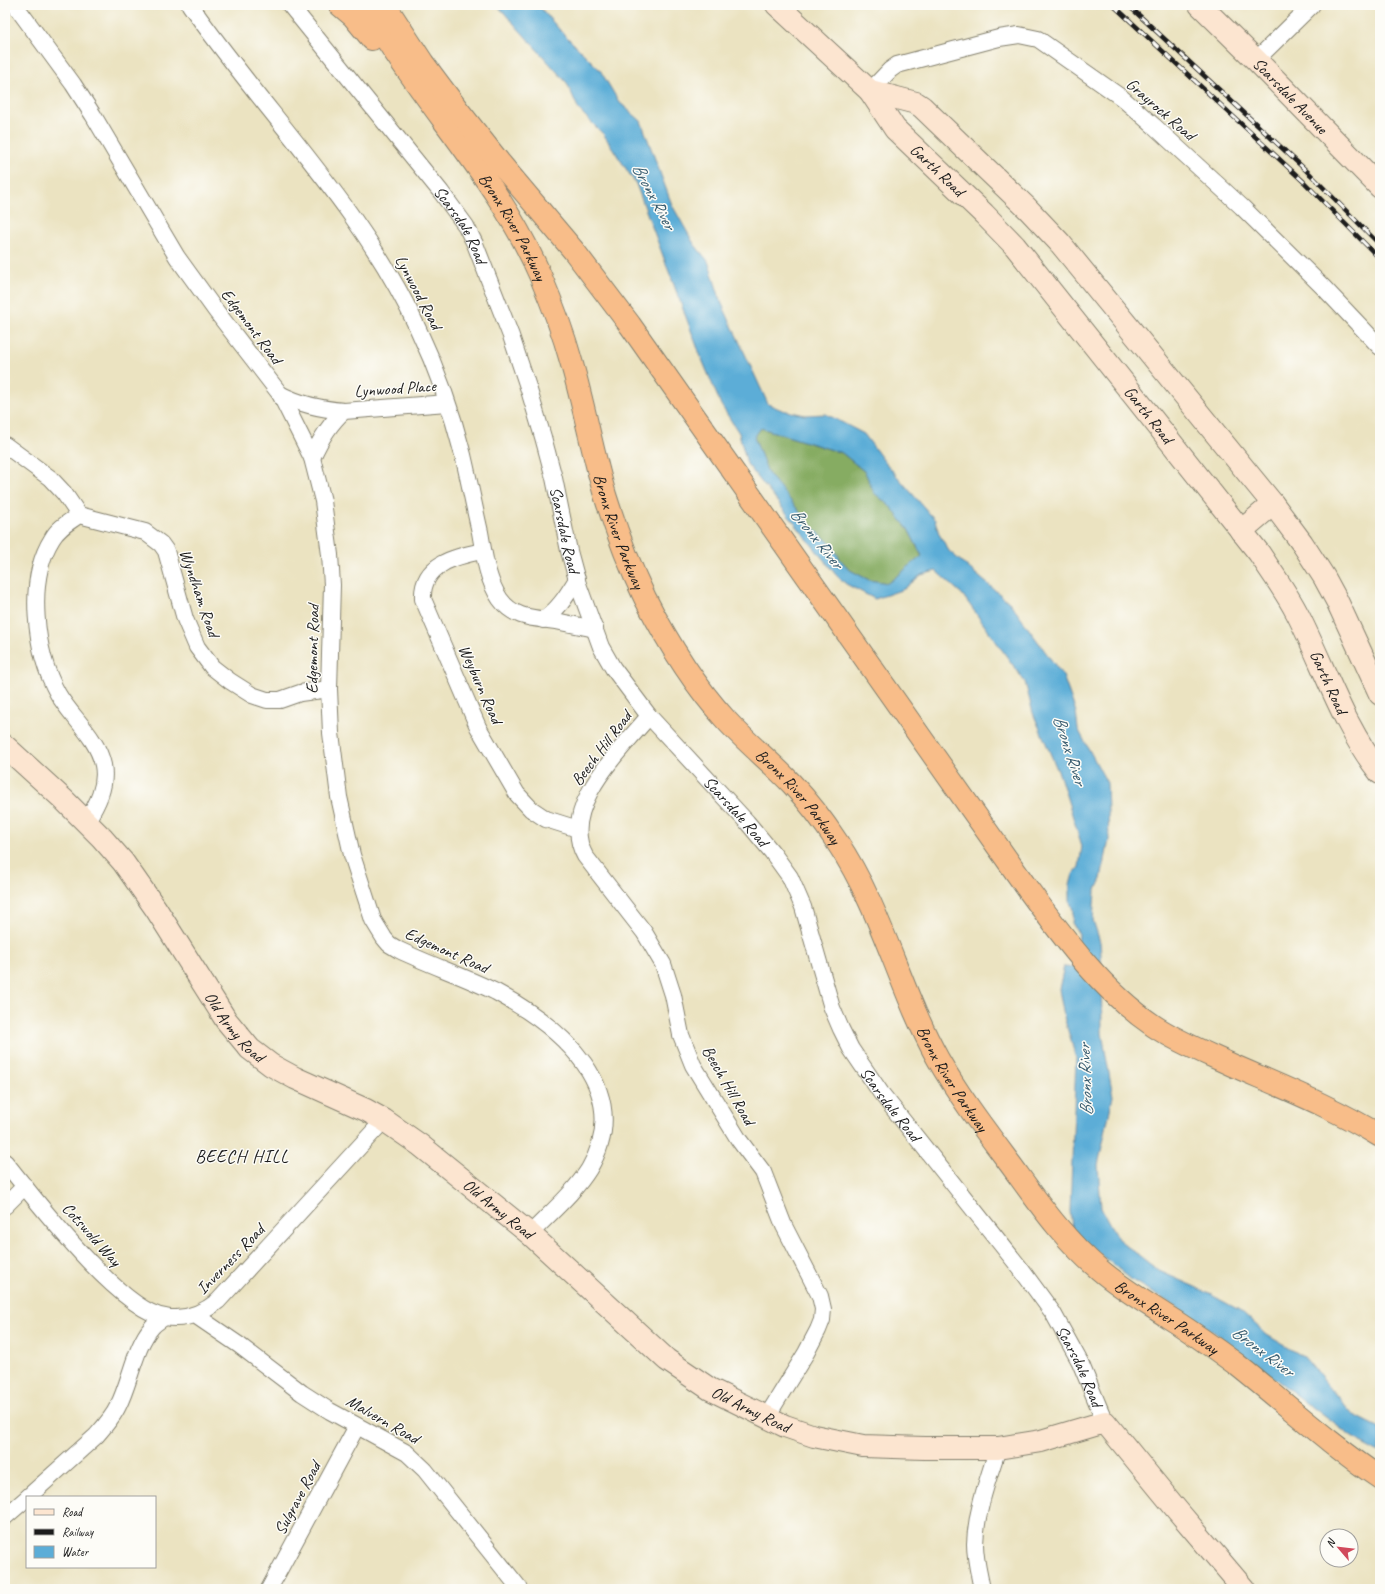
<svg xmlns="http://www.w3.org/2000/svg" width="1385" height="1594" viewBox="0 0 1385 1594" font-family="Caveat,sans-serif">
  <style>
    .forest { fill: #86ac62; stroke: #51643f }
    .water { fill: #5cadd7; stroke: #3c647a; fill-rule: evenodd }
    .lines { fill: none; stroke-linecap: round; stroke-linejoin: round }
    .street-casing { stroke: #84806e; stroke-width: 18 }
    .secondary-casing { stroke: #84806e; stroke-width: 24 }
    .highway-casing { stroke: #84806e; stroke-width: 24 }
    .street { stroke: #fff; stroke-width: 16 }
    .secondary { stroke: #fce5d0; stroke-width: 22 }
    .highway { stroke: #f8bd89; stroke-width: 22 }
    .rail-casing { stroke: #1c1c1c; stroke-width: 4.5 }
    .rail { stroke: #fdfcf7; stroke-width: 3; stroke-dasharray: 9; stroke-linecap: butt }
    .labels { text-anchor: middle; stroke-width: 3; stroke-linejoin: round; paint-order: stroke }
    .street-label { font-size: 17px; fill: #1c1c1c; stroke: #fdfcf7 }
    .water-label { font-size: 18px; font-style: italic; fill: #395d70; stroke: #fdfcf7 }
    .neighbourhood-label { font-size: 18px; letter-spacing: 1px; fill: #1c1c1c; stroke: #fdfcf7 }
  </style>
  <rect width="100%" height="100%" fill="#fdfcf7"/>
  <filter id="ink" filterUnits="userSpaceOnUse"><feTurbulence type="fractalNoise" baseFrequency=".025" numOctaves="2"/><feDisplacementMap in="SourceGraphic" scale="8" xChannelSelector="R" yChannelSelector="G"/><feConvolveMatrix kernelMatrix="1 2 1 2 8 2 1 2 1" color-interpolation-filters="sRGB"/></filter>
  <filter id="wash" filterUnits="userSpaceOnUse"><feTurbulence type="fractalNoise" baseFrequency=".012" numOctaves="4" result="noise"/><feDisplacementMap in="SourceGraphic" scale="16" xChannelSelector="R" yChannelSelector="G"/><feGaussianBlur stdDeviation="0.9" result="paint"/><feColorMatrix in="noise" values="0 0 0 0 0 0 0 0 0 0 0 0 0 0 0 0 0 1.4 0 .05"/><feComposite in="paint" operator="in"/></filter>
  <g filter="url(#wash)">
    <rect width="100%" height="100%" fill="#ebe3c1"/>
    <!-- forest -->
    <path class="forest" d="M761 428 842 453 865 472 874 493 889 505 908 529 922 557 888 583 869 580 850 570 840 559 831 544 812 527 768 473 754 437Z"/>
    <!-- water -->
    <path class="water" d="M497 5H538L559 29 600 70 619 102 641 121 672 205 694 244 708 261 721 302 768 404 782 410 805 415 826 414 864 434 884 461 935 520 939 534 949 551 1010 603 1063 676 1076 712 1078 729 1107 783 1109 840 1101 879 1095 892 1093 920 1100 942 1101 955 1102 1033 1113 1096 1098 1165 1101 1208 1118 1239 1159 1271 1202 1290 1241 1311 1267 1335 1304 1357 1352 1414 1380 1428V1452L1352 1437 1196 1319 1132 1280 1110 1262 1086 1242 1072 1226 1070 1211 1076 1058 1064 1017 1059 989 1064 966 1076 967 1079 934 1072 923 1073 910 1070 902V885L1073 874 1079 867 1082 846 1060 776 1033 713 1025 682 962 594 936 571 921 575 904 589 875 599 846 584 836 575 747 464 739 433 721 405 701 357 636 184 604 135 579 110 567 83ZM761 428 842 453 865 472 874 493 889 505 908 529 922 556 888 583 869 580 850 570 840 559 831 544 812 527 768 473 754 437Z"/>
  </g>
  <g filter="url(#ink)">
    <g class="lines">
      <defs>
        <g id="street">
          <path d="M15 5 73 84 93 115 177 257 216 311 280 394 312 458 323 501 330 555 332 585 329 689 331 733 339 797 352 855 373 920 384 938 389 944 399 950C430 965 464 976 496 992 560 1027 636 1089 589 1169 574 1193 550 1213 530 1234"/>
          <path d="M190 5C265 113 363 208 418 329 437 369 452 412 463 455 469 480 474 506 480 532 484 554 487 580 500 599 514 619 535 618 556 621 569 624 582 626 595 629"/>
          <path id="s1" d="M290 5 441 192 466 226 475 244 511 336 528 387 543 437 554 478 569 551 578 584 601 647 613 668 649 716 747 822 772 852 790 877 803 907 832 1008 841 1029 851 1049 881 1093 1020 1268 1053 1313 1080 1362 1105 1422"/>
          <path d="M1256 60 1312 5"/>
          <path d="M870 91 890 70 897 65 999 38 1019 35 1038 39 1122 98 1154 126 1242 207 1324 288 1380 347"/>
          <path d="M280 394C301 405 321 409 344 411"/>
          <path d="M5 445 50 478 64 493 79 515"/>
          <path d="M312 458C320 440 329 424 344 411L447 403"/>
          <path d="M483 551C456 556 421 564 423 599L478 727 517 794 531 809 546 819 578 829"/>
          <path d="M543 620C559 609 567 595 577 579"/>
          <path d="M649 716C621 750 558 808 585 856L644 932 663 964 673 995 681 1035 693 1065 739 1140 763 1172 784 1226 820 1296 823 1309 822 1320 818 1330 806 1353 766 1418"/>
          <path d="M86 822C97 805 107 786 103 765 97 737 72 718 58 694 35 653 26 580 52 539 58 528 69 522 79 515L145 532 161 544 166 551 185 619 197 647 212 667 230 681 252 695 267 700H280L300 693 329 689"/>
          <path d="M5 1162C35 1199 120 1311 165 1317 185 1321 203 1313 218 1301L384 1120"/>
          <path d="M5 1206 25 1186"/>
          <path d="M195 1315 239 1345 302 1393 330 1411 407 1453 425 1470 520 1589"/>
          <path d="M28 1497 96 1436C104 1427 113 1417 118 1406 130 1383 135 1346 152 1327 155 1323 160 1321 164 1317"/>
          <path d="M5 1517 27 1498"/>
          <path d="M269 1589 357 1426"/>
          <path d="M982 1589C979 1574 975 1559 975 1544 976 1511 988 1479 998 1448"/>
        </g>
        <g id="secondary">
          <path id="s2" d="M777 5 870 91 895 129 984 214 1015 246 1259 553C1272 573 1287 593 1298 615 1325 668 1343 726 1380 773"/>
          <path id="s3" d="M1200 5 1256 60 1380 187"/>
          <path d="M870 91 916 103 922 107 1027 208 1060 243 1273 504 1302 543 1324 577 1337 601 1380 694"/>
          <path d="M1241 531 1273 504"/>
          <path id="s4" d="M5 746 63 799 102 838 123 862 156 909 226 1020 250 1049 271 1065 295 1078 366 1110 384 1120 420 1145 530 1234 667 1360 710 1389 785 1426 814 1436 863 1446 924 1448H998L1041 1441 1105 1422 1177 1510 1244 1589"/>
        </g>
        <g id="highway">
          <path d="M340 5 353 16 372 39"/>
          <path id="s5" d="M365 5C379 28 394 52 410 74 457 141 507 199 540 275 552 303 563 332 571 361 584 405 592 451 605 495 616 530 629 565 645 598 667 641 693 684 726 720 747 743 771 762 792 784 809 802 824 822 837 842 882 909 899 989 938 1059 959 1096 985 1130 1011 1165 1038 1202 1064 1240 1100 1270 1121 1288 1145 1302 1168 1317 1191 1331 1214 1348 1236 1364 1284 1402 1329 1444 1380 1478"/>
          <path d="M385 5 423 63 458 110 499 162 574 251 630 325 1027 888C1063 937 1102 991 1154 1026 1178 1042 1206 1053 1232 1065 1282 1087 1333 1107 1380 1136"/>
        </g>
      </defs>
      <!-- street casing -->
      <use href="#street" class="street-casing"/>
      <!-- secondary casing -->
      <use href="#secondary" class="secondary-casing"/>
      <!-- highway casing -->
      <use href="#highway" class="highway-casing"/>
      <!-- street -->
      <use href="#street" class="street"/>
      <!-- secondary -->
      <use href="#secondary" class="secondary"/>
      <!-- highway -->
      <use href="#highway" class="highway"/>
      <defs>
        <path id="rail" d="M1113 5 1304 182 1380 259
          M1128 5 1311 175 1380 245"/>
      </defs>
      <!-- rail casing -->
      <use href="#rail" class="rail-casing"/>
      <!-- rail -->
      <use href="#rail" class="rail"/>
    </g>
  </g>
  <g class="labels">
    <!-- street labels -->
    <g class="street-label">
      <text dy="6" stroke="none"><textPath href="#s3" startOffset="128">Scarsdale Avenue</textPath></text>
      <text transform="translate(1161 109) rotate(41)" y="6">Grayrock Road</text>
      <text dy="6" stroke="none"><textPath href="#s2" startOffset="231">Garth Road</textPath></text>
      <text dy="6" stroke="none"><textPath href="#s1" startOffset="279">Scarsdale Road</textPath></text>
      <text dy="6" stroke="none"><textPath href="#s5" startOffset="267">Bronx River Parkway</textPath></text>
      <text transform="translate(419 292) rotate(62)" y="6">Lynwood Road</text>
      <text transform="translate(252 326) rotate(53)" y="6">Edgemont Road</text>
      <text transform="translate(395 388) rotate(-4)" y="6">Lynwood Place</text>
      <text dy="6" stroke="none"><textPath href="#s2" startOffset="555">Garth Road</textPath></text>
      <text dy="6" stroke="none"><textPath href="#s1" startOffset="603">Scarsdale Road</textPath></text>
      <text dy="6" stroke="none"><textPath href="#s5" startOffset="591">Bronx River Parkway</textPath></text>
      <text transform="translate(200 593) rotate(71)" y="6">Wyndham Road</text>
      <text transform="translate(312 649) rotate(-89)" y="6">Edgemont Road</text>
      <text dy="6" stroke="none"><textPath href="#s2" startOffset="879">Garth Road</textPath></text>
      <text transform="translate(481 684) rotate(66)" y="6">Weyburn Road</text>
      <text transform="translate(601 748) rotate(-53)" y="6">Beech Hill Road</text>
      <text dy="6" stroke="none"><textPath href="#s5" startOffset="915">Bronx River Parkway</textPath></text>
      <text dy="6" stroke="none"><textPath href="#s1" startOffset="939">Scarsdale Road</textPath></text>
      <text transform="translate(447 950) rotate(24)" y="6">Edgemont Road</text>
      <text dy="6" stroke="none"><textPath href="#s4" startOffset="365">Old Army Road</textPath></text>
      <text dy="6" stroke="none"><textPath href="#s5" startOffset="1239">Bronx River Parkway</textPath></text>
      <text transform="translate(729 1085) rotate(60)" y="6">Beech Hill Road</text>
      <text dy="6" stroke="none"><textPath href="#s1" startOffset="1275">Scarsdale Road</textPath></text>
      <text dy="6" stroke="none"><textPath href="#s4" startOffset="689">Old Army Road</textPath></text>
      <text transform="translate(92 1234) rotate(48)" y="6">Cotswold Way</text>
      <text transform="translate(230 1259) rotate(-46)" y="6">Inverness Road</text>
      <text dy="6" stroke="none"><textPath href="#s5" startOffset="1563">Bronx River Parkway</textPath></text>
      <text dy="6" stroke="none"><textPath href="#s1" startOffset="1599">Scarsdale Road</textPath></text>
      <text dy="6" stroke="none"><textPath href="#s4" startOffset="1013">Old Army Road</textPath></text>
      <text transform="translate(383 1419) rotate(30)" y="6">Malvern Road</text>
      <text transform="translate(297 1498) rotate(-62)" y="6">Sulgrave Road</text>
    </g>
    <!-- water labels -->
    <g class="water-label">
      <text transform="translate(654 196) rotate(62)" y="6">Bronx River</text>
      <text transform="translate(817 538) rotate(51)" y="6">Bronx River</text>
      <text transform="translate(1070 750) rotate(72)" y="6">Bronx River</text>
      <text transform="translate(1085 1080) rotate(-92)" y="6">Bronx River</text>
      <text transform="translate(1263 1351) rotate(37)" y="6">Bronx River</text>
    </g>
    <!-- neighbourhood labels -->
    <g class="neighbourhood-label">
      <text x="242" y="1162">BEECH HILL</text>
    </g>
  </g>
  <!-- margin -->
  <rect width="1385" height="1594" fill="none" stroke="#fdfcf7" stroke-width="20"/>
  <!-- legend -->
  <rect x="26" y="1496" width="130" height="72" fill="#fdfcf7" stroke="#a3a29f"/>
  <rect x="34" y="1509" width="20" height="6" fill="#fce5d0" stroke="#a3a29f"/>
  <text x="62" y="1516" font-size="12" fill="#1c1c1c">Road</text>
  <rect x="34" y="1529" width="20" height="6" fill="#1c1c1c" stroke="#a3a29f"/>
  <text x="62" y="1536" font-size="12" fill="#1c1c1c">Railway</text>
  <rect x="34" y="1546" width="20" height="12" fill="#5cadd7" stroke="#a3a29f"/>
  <text x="62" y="1556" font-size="12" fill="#1c1c1c">Water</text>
  <!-- north arrow -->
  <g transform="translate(1339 1548) rotate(298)"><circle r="19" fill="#fdfcf7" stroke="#a3a29f"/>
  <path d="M0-3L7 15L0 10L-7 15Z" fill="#d1495b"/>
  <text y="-6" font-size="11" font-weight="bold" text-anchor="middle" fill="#1c1c1c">N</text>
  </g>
</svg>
